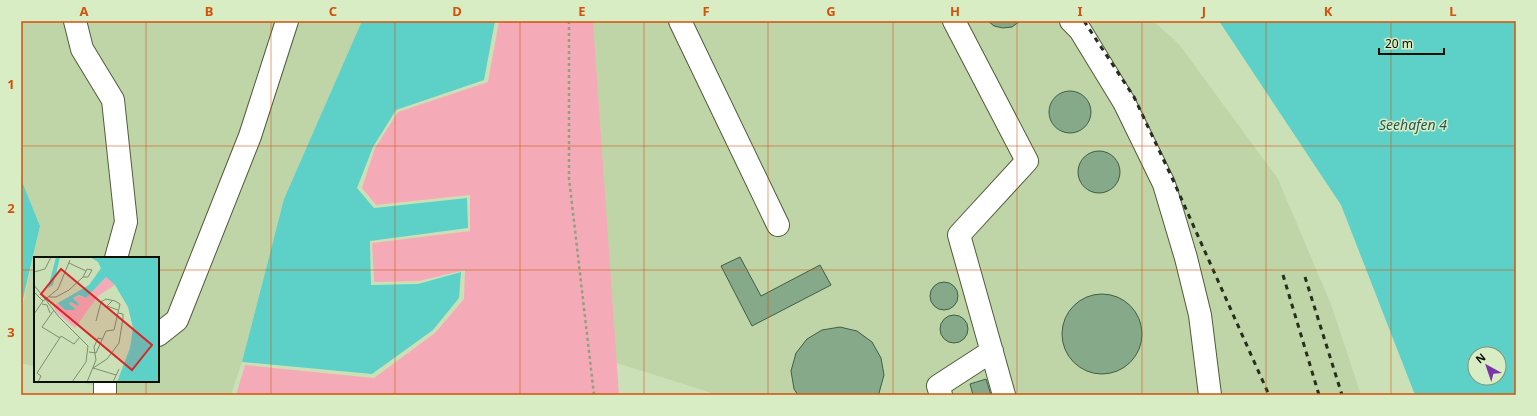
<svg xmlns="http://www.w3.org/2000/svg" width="1537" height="416" viewBox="0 0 1537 416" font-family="'Noto Sans',sans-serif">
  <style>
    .built { fill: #bfd5a7 }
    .green { fill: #f5abb7 }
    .water { fill: #5dd0c8; fill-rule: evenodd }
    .building { fill: #86a98a; stroke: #3f5f44 }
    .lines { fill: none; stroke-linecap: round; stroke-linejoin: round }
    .minor-casing { stroke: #4d5d3a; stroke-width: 24 }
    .path { stroke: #90a080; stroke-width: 2.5; stroke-dasharray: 3 3; stroke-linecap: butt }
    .minor { stroke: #fff; stroke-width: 22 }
    .rail { stroke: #262e1e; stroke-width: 3; stroke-dasharray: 5 5; stroke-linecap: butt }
    .grid { fill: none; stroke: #d2520b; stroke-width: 1; stroke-opacity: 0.55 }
    .labels { text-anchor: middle; stroke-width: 3; stroke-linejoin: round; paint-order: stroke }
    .water-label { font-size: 14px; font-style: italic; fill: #275855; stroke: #d9edc4 }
    .inset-road { fill: none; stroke: #7e8d6f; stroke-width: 1 }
    .view { fill: #d62828; fill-opacity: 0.15; stroke: #d62828; stroke-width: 2 }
    .inset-edge { fill: none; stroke: #0a1004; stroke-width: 2 }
    .neatline { fill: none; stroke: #d2520b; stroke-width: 1.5 }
    .grid-label { font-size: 13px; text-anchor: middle; font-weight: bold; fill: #d2520b }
  </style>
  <rect width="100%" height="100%" fill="#cce0b7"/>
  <!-- built -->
  <path class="built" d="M21 21H362L284 199 242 362 231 395H122L78 381H158V258H35V367L21 363V313L40 226 21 179Z
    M586 21H1153L1178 43 1278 179 1332 307 1361 395H718L604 359Z"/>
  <!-- green -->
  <path class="green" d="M499 21H593L619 395H236L245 365 374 378 435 333 464 299 465 270 419 281 374 282 372 243 470 231V195L376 205 362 188 375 148 398 112 488 82Z"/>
  <!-- water -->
  <path class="water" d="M362 21H495L484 80 396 110 373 147 357 188 374 208 467 198 468 228 370 241 371 285 418 284 461 272 459 298 433 330 372 374 242 362 284 199Z
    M1219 21H1516V395H1415L1341 205ZM1475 354H1499V378H1475Z
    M21 179 40 226 22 303 21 301Z"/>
  <!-- building -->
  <path class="building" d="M988 21H1020L1012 27 1003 28 994 26Z
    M1049 112a21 21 0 1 1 42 0a21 21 0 1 1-42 0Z
    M1078 172a21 21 0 1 1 42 0a21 21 0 1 1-42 0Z
    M740 257 761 296 820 265 831 285 752 326 721 266Z
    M930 296a14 14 0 1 1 28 0a14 14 0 1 1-28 0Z
    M1062 334a40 40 0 1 1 80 0a40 40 0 1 1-80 0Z
    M940 329a14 14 0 1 1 28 0a14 14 0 1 1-28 0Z
    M840 327 857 331 872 342 881 358 884 375 879 393 878 395H798L794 389 791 371 796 353 807 339 822 330Z
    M986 379 991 395H973L970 384Z"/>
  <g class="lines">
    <defs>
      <path id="minor" d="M75 21 82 49 113 100 126 222 116 258
        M680 21 778 225
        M954 21 1027 161 959 235 1004 395
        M1071 21 1080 30 1124 102 1164 184 1186 258 1200 315 1210 395
        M158 335 177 320 250 136 287 21
        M105 381V395
        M941 395 938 386 992 351"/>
    </defs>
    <!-- minor casing -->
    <use href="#minor" class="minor-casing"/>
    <!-- path -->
    <path class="path" d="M569 21V178L594 395"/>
    <!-- minor -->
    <use href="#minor" class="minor"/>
    <!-- rail -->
    <path class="rail" d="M1084 21 1134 97 1173 180 1269 395
      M1283 275 1319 395
      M1305 277 1342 395"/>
  </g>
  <!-- grid -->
  <path class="grid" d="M146 21V258M271 21V395M395 21V395M520 21V395M644 21V395M768 21V395M893 21V395M1017 21V395M1142 21V395M1266 21V395M1391 21V395M21 146H1516M21 270H35M158 270H1516M146 381V395"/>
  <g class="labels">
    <!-- water labels -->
    <g class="water-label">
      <text x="1413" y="130">Seehafen 4</text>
    </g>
  </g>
  <!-- overview -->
  <g transform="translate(34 257)">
    <rect width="125" height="125" fill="#cce0b7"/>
    <path d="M72 20 81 28 64 39 41 71 23 56 19 49 24 46 31 53H40L41 51 36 47 37 45 44 49 45 47 40 41 45 39 52 41Z" fill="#f5abb7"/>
    <path d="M22 0H26L22 17 19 28 14 31ZM56 0H125L124 125H83L96 91 99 71 94 50 81 28 72 20 52 41 45 38 39 41 45 47 44 49 37 45 35 47 41 51 40 53H31L24 46 55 28 63 17 67 11 64 5Z" fill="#5dd0c8"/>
    <path class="inset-road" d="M35 6 52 14M0 15 11 12 17 0M0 28 25 60 54 89 52 105 38 125M0 35 9 44M15 40H22L35 33 49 20H54L58 13 53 12 49 20M78 44 73 49 84 53M8 47 13 48 16 56M20 53 8 70 26 81M0 57 9 44 24 32 36 3M55 95 62 96 72 74 80 73 86 47 81 44 72 42 67 45 62 64M59 111 73 102 85 86 89 61V57L84 56M59 111 82 118M4 125 7 119 3 116 27 79 40 87 46 80M53 125 62 103 60 90 64 81 68 82M79 125 85 112"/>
    <path class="view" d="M27 12 118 88 98 113 7 37Z"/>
    <rect width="125" height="125" class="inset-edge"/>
  </g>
  <!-- border -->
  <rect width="1537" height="416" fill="none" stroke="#d9edc4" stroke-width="44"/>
  <!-- north arrow -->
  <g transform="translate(1487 366) rotate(320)"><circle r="19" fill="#d9edc4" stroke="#869577"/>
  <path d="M0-3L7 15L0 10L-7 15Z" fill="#7a35a9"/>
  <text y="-6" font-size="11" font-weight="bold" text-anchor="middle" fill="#0a1004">N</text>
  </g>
  <!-- scale -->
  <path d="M1379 48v6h65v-6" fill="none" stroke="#0a1004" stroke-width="2"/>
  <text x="1385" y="48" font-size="12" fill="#0a1004" stroke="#d9edc4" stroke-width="3" paint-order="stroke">20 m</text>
  <rect x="22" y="22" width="1493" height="372" class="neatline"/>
  <g class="grid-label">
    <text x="84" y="16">A</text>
    <text x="209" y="16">B</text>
    <text x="333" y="16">C</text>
    <text x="457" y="16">D</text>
    <text x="582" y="16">E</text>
    <text x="706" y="16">F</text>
    <text x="831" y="16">G</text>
    <text x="955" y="16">H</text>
    <text x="1080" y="16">I</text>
    <text x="1204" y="16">J</text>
    <text x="1328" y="16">K</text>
    <text x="1453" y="16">L</text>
    <text x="11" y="89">1</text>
    <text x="11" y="213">2</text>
    <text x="11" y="337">3</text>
  </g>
</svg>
